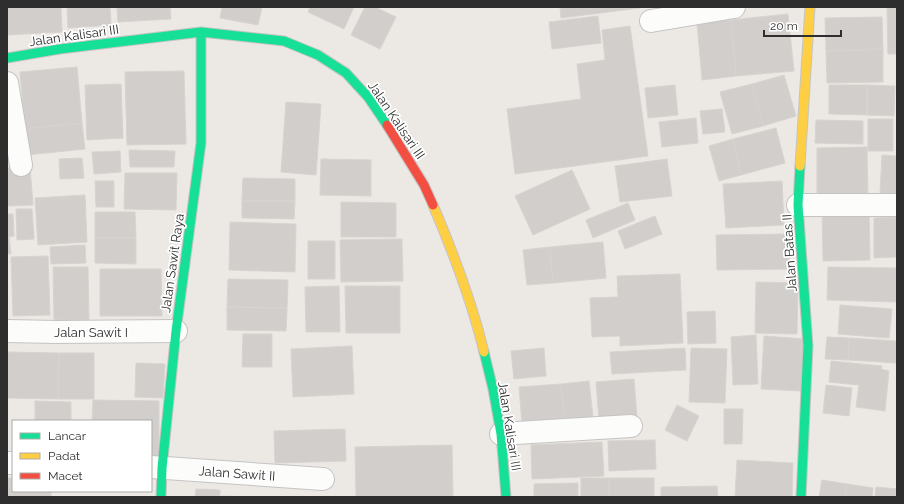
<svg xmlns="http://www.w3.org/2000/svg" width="904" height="504" viewBox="0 0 904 504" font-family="Raleway,sans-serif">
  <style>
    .building { fill: #d1cecb; stroke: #d7d4d0 }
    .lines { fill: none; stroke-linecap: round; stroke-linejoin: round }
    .street-casing { stroke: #c5c4c5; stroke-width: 24 }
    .fast-casing { stroke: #c5c4c5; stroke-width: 11 }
    .slow-casing { stroke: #c5c4c5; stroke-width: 11 }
    .jam-casing { stroke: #c5c4c5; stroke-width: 11 }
    .street { stroke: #fcfcfb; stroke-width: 22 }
    .fast { stroke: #16e098; stroke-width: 9 }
    .slow { stroke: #ffcf43; stroke-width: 9 }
    .jam { stroke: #f24e42; stroke-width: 9 }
    .labels { text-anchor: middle; stroke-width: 3.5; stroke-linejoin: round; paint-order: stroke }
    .street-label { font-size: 13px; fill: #2e2e2e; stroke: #fff }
  </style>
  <rect width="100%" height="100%" fill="#ece8e4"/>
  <!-- building -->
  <path class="building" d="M7 7H61L62 32 7 35Z
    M67 7H110L111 25 68 28Z
    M117 7H170L171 19 118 22Z
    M222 7H262L258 25 220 18Z
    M310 7H354L344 29 308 12Z
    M365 7H375L396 17 380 49 351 35Z
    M560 7H640V8L561 18Z
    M887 7H897V54H888Z
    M788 14 794 71 736 76 731 20Z
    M598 16 601 43 552 49 549 22Z
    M882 17 883 49 826 51 825 18Z
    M731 20 736 76 702 80 697 23Z
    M630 26 648 156 515 174 507 109 581 99 577 64 605 60 602 30Z
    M883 49V82L827 83 826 51Z
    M77 67 82 123 25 129 20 72Z
    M184 71 186 144 127 145 125 72Z
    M784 75 796 116 763 126 752 84Z
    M121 84 123 138 87 140 85 85Z
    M752 84 763 126 732 134 720 92Z
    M675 85 678 115 648 118 645 88Z
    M829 85H867V115L829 114Z
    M867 85 895 86 894 116 867 115Z
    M286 102 321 104 316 175 281 172Z
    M722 109 725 132 703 134 700 111Z
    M696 118 698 143 662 147 659 122Z
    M868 119H893V151H868Z
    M816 120 863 121V144L815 143Z
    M82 123 85 149 27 155 25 129Z
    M776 128 785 163 741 175 733 139Z
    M733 139 741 175 719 181 709 146Z
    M867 147 868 196 817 197V148Z
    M129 150 175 151 174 167H130Z
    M120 151 121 172 94 174 92 152Z
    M882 155 897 156V194L880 193Z
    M82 158 84 178 60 179 59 159Z
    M321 159 371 160V196L320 195Z
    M667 159 672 196 620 202 615 166Z
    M30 167 33 205 7 206V168Z
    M572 170 590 209 533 235 515 196Z
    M125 173H177L176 210 124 209Z
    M243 178 295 179V201H242Z
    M95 181H114V207H96Z
    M782 181 784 225 726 228 723 184Z
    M85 195 87 242 38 245 35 198Z
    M242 201H295L294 219 242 218Z
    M341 202 396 203V237H341Z
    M628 203 635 220 593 238 586 220Z
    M869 208 870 260 823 261 822 209Z
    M16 209H32L34 239 17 240Z
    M95 212H135L136 238H95Z
    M7 214H13L14 236 7 237Z
    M655 216 662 234 625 249 618 231Z
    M897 217V257L874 258V218Z
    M230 222 296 224 295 272 229 270Z
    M789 234 790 269 717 270 716 235Z
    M9 237 11 254H7V238Z
    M95 238H136V264L95 263Z
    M402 239 403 281 341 282 340 240Z
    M308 241H335V279H308Z
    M603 242 606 278 553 283 550 247Z
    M85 245 86 263 51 264 50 247Z
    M550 247 553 283 527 285 523 250Z
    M48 256 50 315 13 316 11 257Z
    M53 267H88L89 320H54Z
    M828 267 897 268V302L827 300Z
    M100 269H161L162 316H100Z
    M680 274 683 343 620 346V336L592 337 590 298 618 297 617 276Z
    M228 279 288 280 287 308 227 307Z
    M756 282 798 283 797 334 755 333Z
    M339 286 340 332H306L305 287Z
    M345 286H400V333H346Z
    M840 305 892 309 889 338 838 334Z
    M227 307 287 308 286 331 227 330Z
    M715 311 716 343 688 344 687 312Z
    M243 334H272V367H242Z
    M756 335 758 384 733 385 731 337Z
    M764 336 805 339 802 391 761 389Z
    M827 337 849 338 848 360 825 359Z
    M849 338 897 341 896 363 848 360Z
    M352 346 354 394 293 397 291 349Z
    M544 348 546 376 514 379 511 351Z
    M685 348 686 370 612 374 610 352Z
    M691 348 727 349 725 403 689 402Z
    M7 352 59 353 58 399 7 398Z
    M59 353H94V399H58Z
    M831 361 882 366 881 369 889 371 885 411 856 407 859 385 829 382Z
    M136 363 165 364 163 398 135 397Z
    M634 379 637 418 599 420 596 382Z
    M589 381 593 417 565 419 561 384Z
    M561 384 565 419 522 423 519 387Z
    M826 385 852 388 849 416 823 413Z
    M93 400 159 401V458H151V421H92Z
    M35 401 71 402V421H35Z
    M677 405 699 416 687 441 665 430Z
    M724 409H743L742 444H724Z
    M345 429 346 461 275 463 274 431Z
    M655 440 656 469 609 471 608 441Z
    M602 442 604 476 532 479 531 445Z
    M452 445 453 497H356L355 447Z
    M737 460 793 463 792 497H735Z
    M7 478H12V497H7Z
    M12 478 13 491H51V497H12Z
    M581 478H609V497H581Z
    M609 478H654V497H609Z
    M822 480 847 484 845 497H819Z
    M578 483V497H534V484Z
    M847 484 873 488 872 497H845Z
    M717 486 718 497H661V487Z
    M876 487 897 489V497H875Z
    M196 489 220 490V497H195Z
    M222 496 258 497H222Z"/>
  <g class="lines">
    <defs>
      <path id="street" d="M651 21 734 7
        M7 83 21 165
        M798 205H897
        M7 331 57 332 176 331
        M501 434 631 426
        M7 463H13
        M151 467 323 479"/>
      <path id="fast" d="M7 58 60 49 201 32 284 41 318 55 346 73 368 97 387 125
        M800 166 798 205 808 346 801 497
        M484 352 493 389 501 434 506 497
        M161 497 162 468 176 331 201 143V32"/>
      <path id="slow" d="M800 166 810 7
        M433 205C453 252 472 302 484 352"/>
      <path id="jam" d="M387 125 424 185 433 205"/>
    </defs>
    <!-- street casing -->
    <use href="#street" class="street-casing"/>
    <!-- fast casing -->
    <use href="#fast" class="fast-casing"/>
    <!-- slow casing -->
    <use href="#slow" class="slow-casing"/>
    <!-- jam casing -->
    <use href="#jam" class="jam-casing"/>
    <!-- street -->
    <use href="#street" class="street"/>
    <!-- fast -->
    <use href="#fast" class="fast"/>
    <!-- slow -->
    <use href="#slow" class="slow"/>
    <!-- jam -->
    <use href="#jam" class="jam"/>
  </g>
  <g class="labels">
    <!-- street labels -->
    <g class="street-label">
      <text transform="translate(74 35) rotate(-8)" y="5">Jalan Kalisari III</text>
      <text transform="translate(397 120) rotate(56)" y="5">Jalan Kalisari III</text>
      <text transform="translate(789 253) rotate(-94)" y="5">Jalan Batas II</text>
      <text transform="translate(172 263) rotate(-82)" y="5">Jalan Sawit Raya</text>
      <text x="91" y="337">Jalan Sawit I</text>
      <text transform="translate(510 426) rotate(81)" y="5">Jalan Kalisari III</text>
      <text transform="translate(237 473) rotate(4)" y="5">Jalan Sawit II</text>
    </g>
  </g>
  <!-- border -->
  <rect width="904" height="504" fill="none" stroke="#2e2e2e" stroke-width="16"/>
  <!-- legend -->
  <rect x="12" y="420" width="140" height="72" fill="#ffffff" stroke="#ababab"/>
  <rect x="20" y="433" width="20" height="6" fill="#16e098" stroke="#ababab"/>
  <text x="48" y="440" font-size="12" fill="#2e2e2e">Lancar</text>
  <rect x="20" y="453" width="20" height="6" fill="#ffcf43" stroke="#ababab"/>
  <text x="48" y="460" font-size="12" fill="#2e2e2e">Padat</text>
  <rect x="20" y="473" width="20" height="6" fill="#f24e42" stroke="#ababab"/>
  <text x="48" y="480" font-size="12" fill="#2e2e2e">Macet</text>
  <!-- scale -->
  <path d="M764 30v6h77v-6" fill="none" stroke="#2e2e2e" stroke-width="2"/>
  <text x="770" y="30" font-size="12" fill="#2e2e2e" stroke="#ffffff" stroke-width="3" paint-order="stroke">20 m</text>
</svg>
